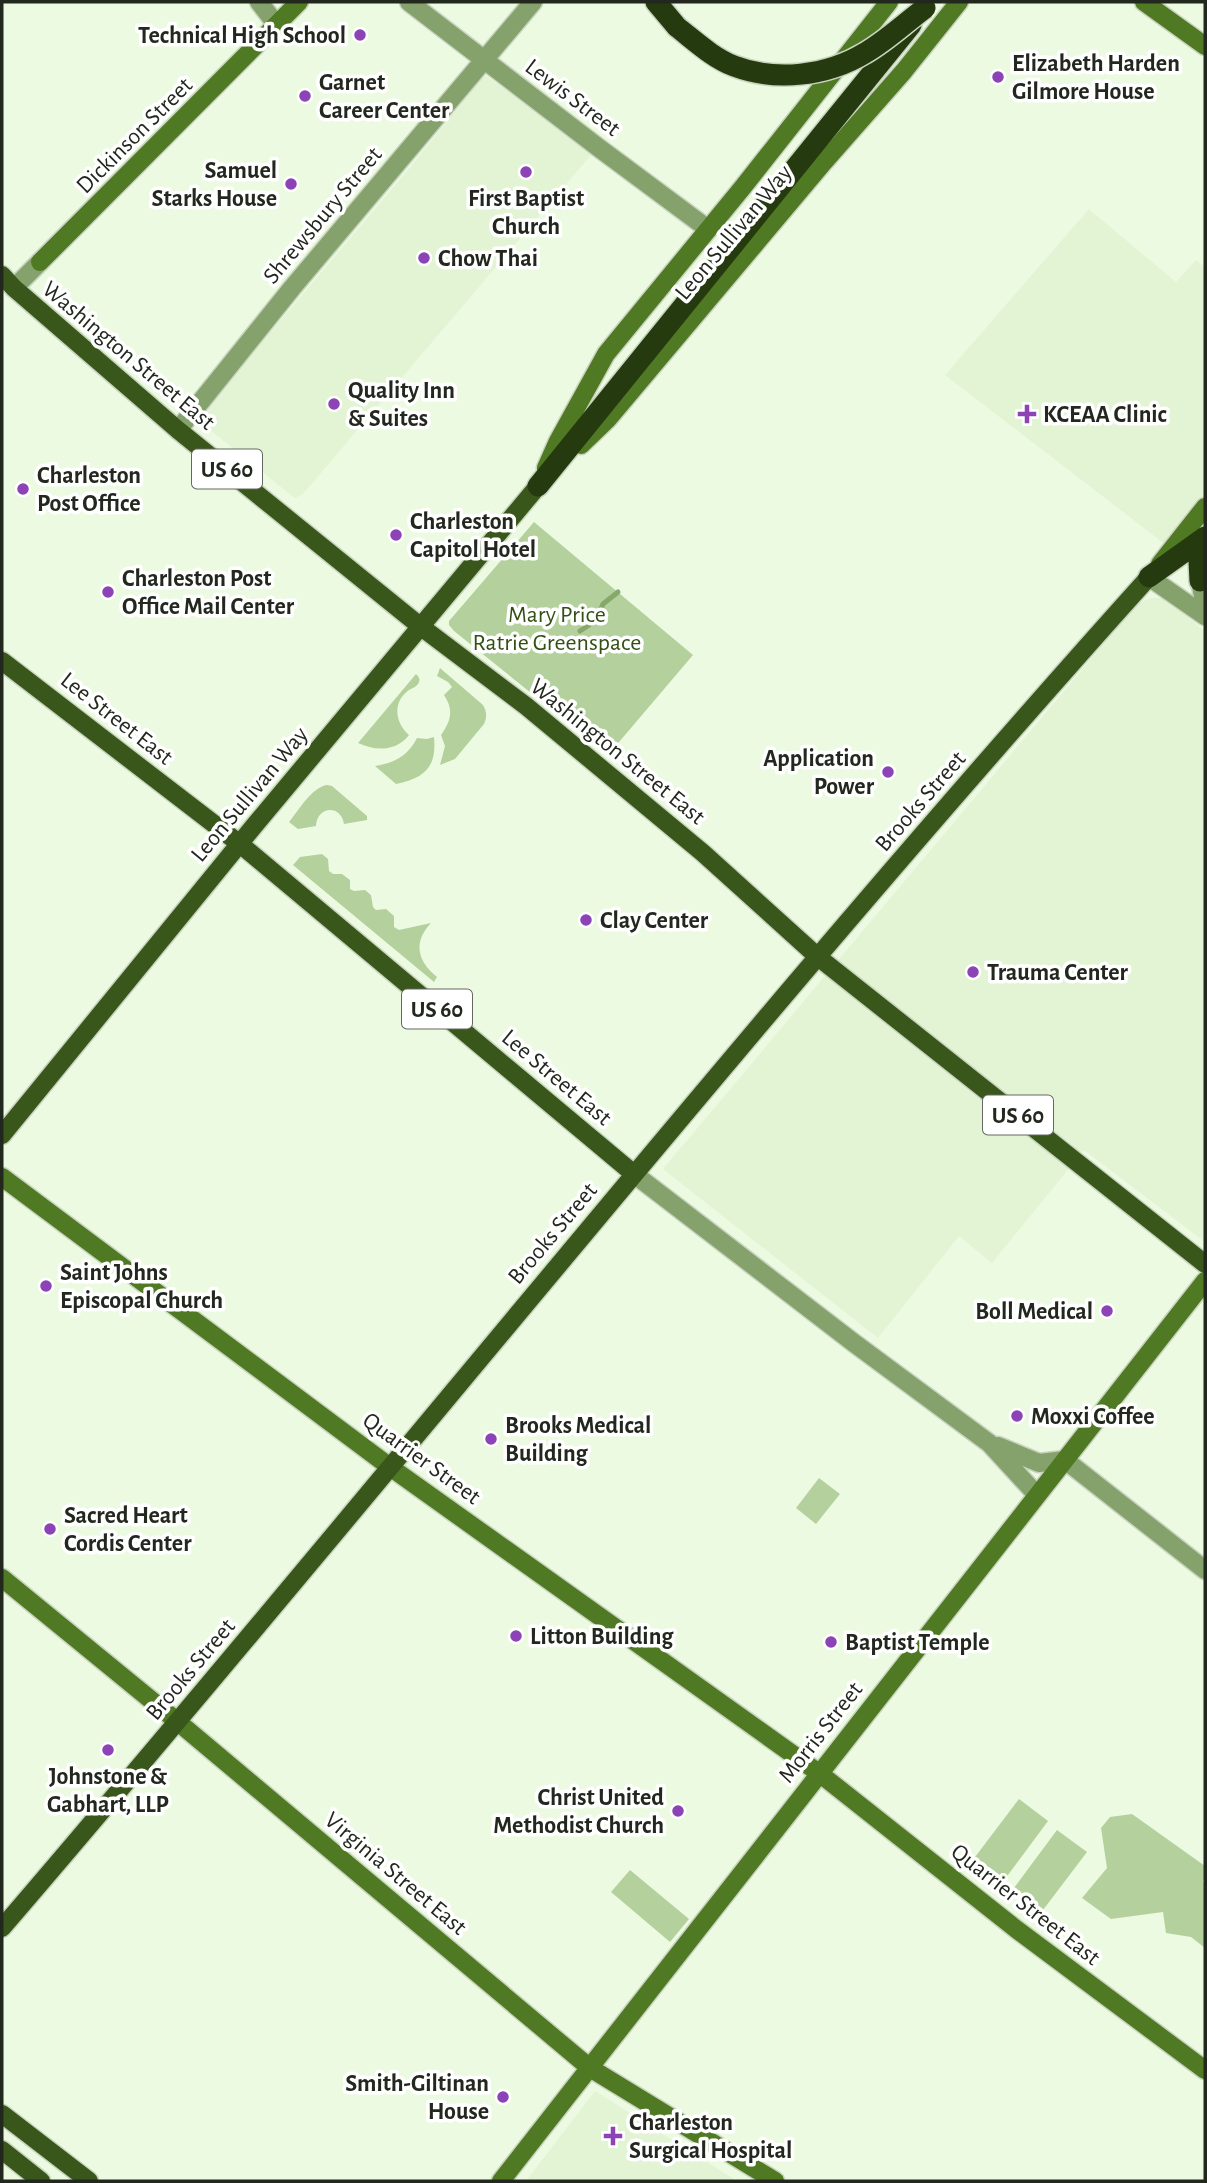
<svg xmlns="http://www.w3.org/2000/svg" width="1207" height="2183" viewBox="0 0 1207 2183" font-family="'Alegreya Sans',sans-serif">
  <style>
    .built { fill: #e2f4d4 }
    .green { fill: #b4d19d }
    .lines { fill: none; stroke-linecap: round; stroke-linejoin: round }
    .stream { stroke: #86a869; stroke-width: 5 }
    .street-casing { stroke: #c8d4bf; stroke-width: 21 }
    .secondary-casing { stroke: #c8d4bf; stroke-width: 21 }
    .primary-casing { stroke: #c8d4bf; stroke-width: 21 }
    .highway-casing { stroke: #c8d4bf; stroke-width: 24 }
    .street { stroke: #85a26d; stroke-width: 18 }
    .secondary { stroke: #507923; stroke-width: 18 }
    .primary { stroke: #39571b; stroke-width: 18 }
    .highway { stroke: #253a0e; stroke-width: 21 }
    .highway-bridge-casing { stroke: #c8d4bf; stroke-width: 24; stroke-linecap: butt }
    .highway-bridge { stroke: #253a0e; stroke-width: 21 }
    .poi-dot { fill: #8c43b5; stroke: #fff; stroke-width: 2.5 }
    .labels { text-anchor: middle; stroke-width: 7; stroke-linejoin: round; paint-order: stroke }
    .shield { fill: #fff; stroke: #656862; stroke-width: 2 }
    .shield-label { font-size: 23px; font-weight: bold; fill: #23281f }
    .poi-label { font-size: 24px; font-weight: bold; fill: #23281f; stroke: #fff; text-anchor: start }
    .street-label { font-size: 24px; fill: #23281f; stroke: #fff }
    .park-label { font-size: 24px; fill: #334f14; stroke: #fff }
  </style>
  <rect width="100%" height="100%" fill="#ecfae2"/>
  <!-- built -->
  <path class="built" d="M486 76 589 148 591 155 303 494 295 498 292 496 204 425 200 419 201 414 407 171 481 79Z
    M1089 209 1176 282 1196 260 1205 267V496L1166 545 945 375Z
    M1152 598H1165L1205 631V1242L1084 1150 992 1263 959 1236 878 1338 663 1169 1138 603Z
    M595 2091 737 2181H526Z"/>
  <!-- green -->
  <path class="green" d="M534 522 693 655 608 755 454 631 449 625V621Z
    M440 668 483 705C487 712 487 717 484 724L455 759 440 765 445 746 441 735C451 721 454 710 444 695L452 687 448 682 437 676Z
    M416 674C419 677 421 679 418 684 416 687 412 688 409 690 392 702 395 723 409 735 396 752 375 751 358 743Z
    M434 737C437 768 424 778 396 784L375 766C394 763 408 756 417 738L427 739Z
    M327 785 332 786 367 816V820L344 824C341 804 317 806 316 826L298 829 289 822C299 810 312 787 327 785Z
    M322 854 328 859 329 871 333 874H342L350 880V889L354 891 365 890 371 895 373 907 376 910 386 909 394 916V927L399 930 431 923C413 942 417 961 437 977L434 982 293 865 300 857Z
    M819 1478 840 1494 816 1524 796 1508Z
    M1019 1799 1048 1821 1005 1879 975 1857Z
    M1132 1814 1205 1866V1878L1203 1881 1205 1883V1948L1191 1937 1166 1933 1163 1912 1111 1919 1082 1898 1107 1868 1101 1828 1110 1817Z
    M1057 1830 1087 1852 1043 1910 1014 1888Z
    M630 1870 689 1919 670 1942 611 1892Z"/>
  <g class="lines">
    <!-- stream -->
    <path class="stream" d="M580 631 592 623 597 618 603 604 618 592"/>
    <defs>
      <path id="street" d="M259 2 276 24
        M409 2 599 148 708 229
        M14 288 40 262
        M178 430 292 288 533 2
        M1205 575 1200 581 1205 606
        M1149 577 1205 616
        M634 1174 854 1343 989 1443 1037 1495
        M998 1446 1039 1463 1065 1460 1205 1570"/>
      <path id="secondary" d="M1144 2 1205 46
        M40 262 299 2
        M581 445 608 419 824 162 904 71 959 2
        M546 468 558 441 606 354 743 187 889 2
        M1160 564 1205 507
        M2 1177 390 1467 819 1773 1016 1929 1205 2070
        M2 1578 178 1722 590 2068 775 2181
        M501 2181 1205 1281"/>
      <path id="primary" d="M2 275 14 288 178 430 420 626 526 706 703 853 818 957 1205 1264
        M2 661 240 844 634 1174
        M2 1135 254 826 538 486
        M2 1928C387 1480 754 1016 1149 577
        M2 2114 89 2181
        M2 2150 41 2181"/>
      <path id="highway" d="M656 2 677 27
        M538 486 911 25
        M1149 577 1205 537
        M1200 581 1199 561 1205 540"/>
    </defs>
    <!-- street casing -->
    <use href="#street" class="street-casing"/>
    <!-- secondary casing -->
    <use href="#secondary" class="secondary-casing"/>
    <!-- primary casing -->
    <use href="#primary" class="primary-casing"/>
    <!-- highway casing -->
    <use href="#highway" class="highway-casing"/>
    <!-- street -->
    <use href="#street" class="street"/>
    <!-- secondary -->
    <use href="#secondary" class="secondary"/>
    <!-- primary -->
    <use href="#primary" class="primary"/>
    <!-- highway -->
    <use href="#highway" class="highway"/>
    <defs>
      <path id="highway-bridge" d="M677 27C695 41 713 58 734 66 776 82 827 76 865 53 886 41 905 23 925 8"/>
    </defs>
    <!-- highway-bridge casing -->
    <use href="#highway-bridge" class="highway-bridge-casing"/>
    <!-- highway-bridge -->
    <use href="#highway-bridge" class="highway-bridge"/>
  </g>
  <!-- markers -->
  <g class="poi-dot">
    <circle cx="360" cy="35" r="7"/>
    <circle cx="998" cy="77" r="7"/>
    <circle cx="305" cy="96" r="7"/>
    <circle cx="526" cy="172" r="7"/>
    <circle cx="291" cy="184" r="7"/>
    <circle cx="424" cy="258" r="7"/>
    <circle cx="334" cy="404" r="7"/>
    <path d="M1023.5 403.5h7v7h7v7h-7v7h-7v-7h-7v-7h7z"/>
    <circle cx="23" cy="489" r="7"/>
    <circle cx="396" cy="535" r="7"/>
    <circle cx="108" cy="592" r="7"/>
    <circle cx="888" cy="772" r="7"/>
    <circle cx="586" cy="920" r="7"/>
    <circle cx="973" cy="972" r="7"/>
    <circle cx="46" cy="1286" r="7"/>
    <circle cx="1107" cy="1311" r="7"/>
    <circle cx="1017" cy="1416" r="7"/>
    <circle cx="491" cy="1439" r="7"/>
    <circle cx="50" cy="1529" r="7"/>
    <circle cx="516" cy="1636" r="7"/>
    <circle cx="831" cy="1642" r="7"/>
    <circle cx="108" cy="1750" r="7"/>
    <circle cx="678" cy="1811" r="7"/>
    <circle cx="503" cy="2097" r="7"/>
    <path d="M609.5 2125.5h7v7h7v7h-7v7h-7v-7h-7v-7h7z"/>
  </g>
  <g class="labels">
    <!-- shield labels -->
    <g class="shield">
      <rect x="192" y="449.5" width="70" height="39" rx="5"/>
      <rect x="402" y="989.5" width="70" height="39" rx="5"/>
      <rect x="983" y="1095.5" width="70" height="39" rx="5"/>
    </g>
    <g class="shield-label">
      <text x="227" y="477">US 60</text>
      <text x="437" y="1017">US 60</text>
      <text x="1018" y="1123">US 60</text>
    </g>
    <!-- poi labels -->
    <g class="poi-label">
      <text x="346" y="43" text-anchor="end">Technical High School</text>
      <text x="1012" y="71">Elizabeth Harden<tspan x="1012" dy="28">Gilmore House</tspan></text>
      <text x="319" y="90">Garnet<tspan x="319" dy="28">Career Center</tspan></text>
      <text x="277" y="178" text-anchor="end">Samuel<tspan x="277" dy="28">Starks House</tspan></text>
      <text x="526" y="206" text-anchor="middle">First Baptist<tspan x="526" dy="28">Church</tspan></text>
      <text x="438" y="266">Chow Thai</text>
      <text x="348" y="398">Quality Inn<tspan x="348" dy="28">&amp; Suites</tspan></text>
      <text x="1043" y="422">KCEAA Clinic</text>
      <text x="37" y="483">Charleston<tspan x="37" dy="28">Post Office</tspan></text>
      <text x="410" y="529">Charleston<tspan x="410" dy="28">Capitol Hotel</tspan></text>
      <text x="122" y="586">Charleston Post<tspan x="122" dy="28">Office Mail Center</tspan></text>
      <text x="874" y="766" text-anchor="end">Application<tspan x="874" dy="28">Power</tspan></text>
      <text x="600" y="928">Clay Center</text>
      <text x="987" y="980">Trauma Center</text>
      <text x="60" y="1280">Saint Johns<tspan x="60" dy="28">Episcopal Church</tspan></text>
      <text x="1093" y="1319" text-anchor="end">Boll Medical</text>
      <text x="1031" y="1424">Moxxi Coffee</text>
      <text x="505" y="1433">Brooks Medical<tspan x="505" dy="28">Building</tspan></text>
      <text x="64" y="1523">Sacred Heart<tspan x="64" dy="28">Cordis Center</tspan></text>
      <text x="530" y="1644">Litton Building</text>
      <text x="845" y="1650">Baptist Temple</text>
      <text x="108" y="1784" text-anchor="middle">Johnstone &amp;<tspan x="108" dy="28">Gabhart, LLP</tspan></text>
      <text x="664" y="1805" text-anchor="end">Christ United<tspan x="664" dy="28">Methodist Church</tspan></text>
      <text x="489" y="2091" text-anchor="end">Smith-Giltinan<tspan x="489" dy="28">House</tspan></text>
      <text x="629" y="2130">Charleston<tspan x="629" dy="28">Surgical Hospital</tspan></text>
    </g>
    <!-- street labels -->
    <g class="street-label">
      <text transform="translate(573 97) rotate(37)" y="8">Lewis Street</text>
      <text transform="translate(134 135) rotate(-45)" y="8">Dickinson Street</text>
      <text transform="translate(322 215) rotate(-50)" y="8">Shrewsbury Street</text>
      <text transform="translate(733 232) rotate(-50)" y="8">Leon Sullivan Way</text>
      <text transform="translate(129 355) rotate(40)" y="8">Washington Street East</text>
      <text transform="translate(117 718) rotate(38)" y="8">Lee Street East</text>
      <text transform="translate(618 751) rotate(39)" y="8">Washington Street East</text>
      <text transform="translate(249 794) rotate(-50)" y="8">Leon Sullivan Way</text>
      <text transform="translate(920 801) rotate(-49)" y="8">Brooks Street</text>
      <text transform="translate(557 1077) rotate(40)" y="8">Lee Street East</text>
      <text transform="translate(552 1233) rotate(-50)" y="8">Brooks Street</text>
      <text transform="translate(422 1458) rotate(36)" y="8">Quarrier Street</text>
      <text transform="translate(190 1669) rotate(-50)" y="8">Brooks Street</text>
      <text transform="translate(820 1732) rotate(-52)" y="8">Morris Street</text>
      <text transform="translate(396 1873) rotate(40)" y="8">Virginia Street East</text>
      <text transform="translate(1026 1904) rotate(38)" y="8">Quarrier Street East</text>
    </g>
    <!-- park labels -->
    <g class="park-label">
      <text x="557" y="622">Mary Price<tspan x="557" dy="28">Ratrie Greenspace</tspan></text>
    </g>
  </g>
  <!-- border -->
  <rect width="1207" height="2183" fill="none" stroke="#23281f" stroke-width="7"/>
</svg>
